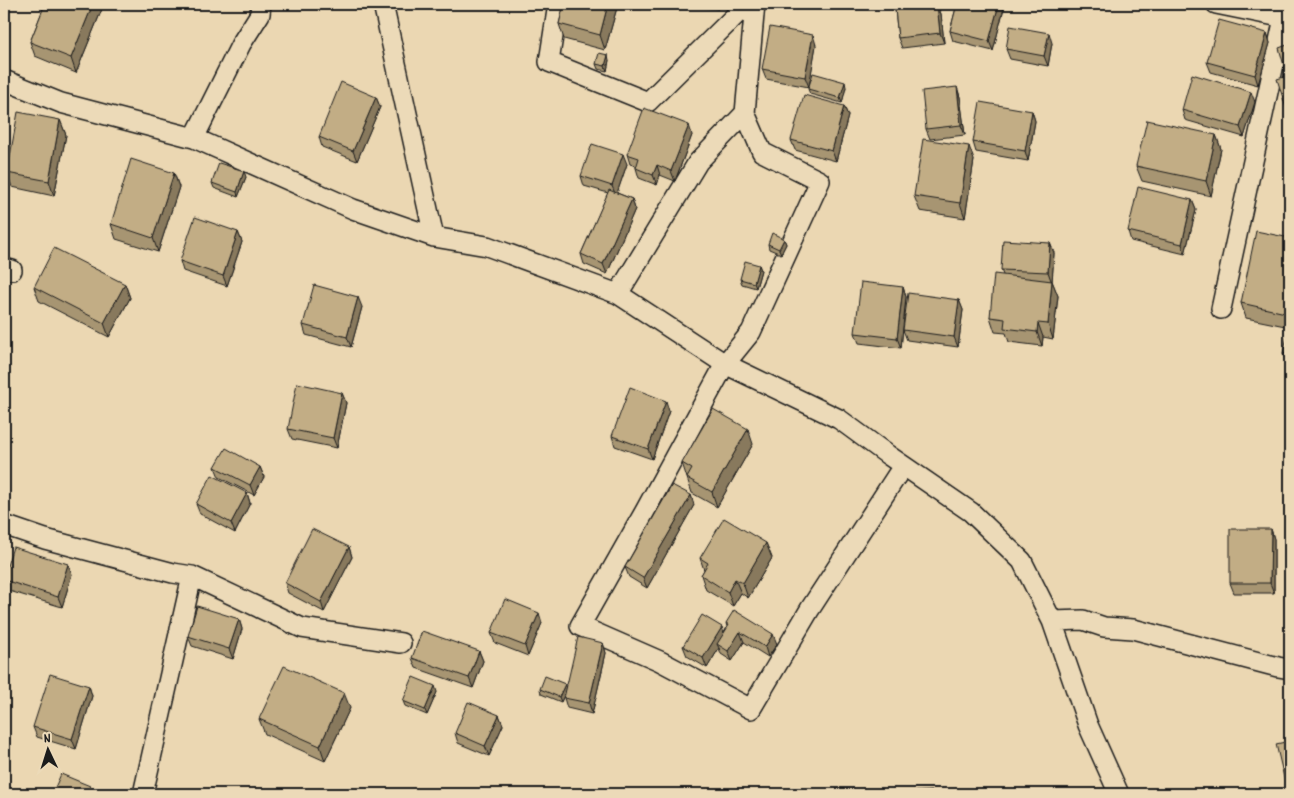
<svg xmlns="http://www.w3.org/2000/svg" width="1294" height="798" viewBox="0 0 1294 798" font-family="Dekko,sans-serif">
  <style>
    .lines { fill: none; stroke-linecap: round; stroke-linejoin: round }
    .minor-casing { stroke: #1c1c1c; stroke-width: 22 }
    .minor { stroke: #ecdab8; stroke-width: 19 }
    .wall { fill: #a79572; stroke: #1c1c1c }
    .shaded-wall { fill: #88795d; stroke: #1c1c1c }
    .building { fill: #c2ad85; stroke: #1c1c1c }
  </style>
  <rect width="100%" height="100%" fill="#ebd7b2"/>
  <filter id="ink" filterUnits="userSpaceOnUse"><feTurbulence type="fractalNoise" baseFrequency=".02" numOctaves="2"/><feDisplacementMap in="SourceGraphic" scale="10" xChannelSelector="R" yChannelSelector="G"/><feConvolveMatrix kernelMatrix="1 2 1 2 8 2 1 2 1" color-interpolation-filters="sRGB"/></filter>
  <g filter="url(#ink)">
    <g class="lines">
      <defs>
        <path id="minor" d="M383 4 434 237
          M558 4 549 62 648 102 747 4
          M755 4 745 113 762 152 820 181 751 332 725 364 645 511 580 626 660 661 751 709 810 609 903 466
          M1216 4 1290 19
          M4 80 61 103 194 138 353 209 434 237 487 246 618 294 725 364 839 419 888 455 971 512 1022 561 1052 621 1088 725 1119 794
          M194 138 241 44 260 14 261 4
          M4 268 12 270
          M618 294 698 162 745 113
          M1221 309 1284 18
          M4 525 45 539 173 573 192 576 302 628 401 643
          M1052 621 1083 620 1104 627 1133 629 1278 667 1290 669
          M143 794 192 576"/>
      </defs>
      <!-- minor casing -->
      <use href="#minor" class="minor-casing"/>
      <!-- minor -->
      <use href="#minor" class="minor"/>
    </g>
    <!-- wall -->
    <path class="wall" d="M45 4H104L76 73 35 56 30 42Z
      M564 4H618L605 50 564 39 559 24Z
      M690 4H718V9L691 6Z
      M876 4H903L902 8 937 4 941 14 944 43 902 48 898 38 895 9 877 6Z
      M957 4H1005L993 51 953 41 950 31Z
      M1267 33 1270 43 1258 85 1211 72 1207 62Z
      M1052 43 1048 66 1010 59 1006 49Z
      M1290 44V120L1287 111V76Z
      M816 45 809 85 846 87 842 103 810 94 808 89 809 87 766 79 762 69Z
      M609 60 607 71 598 69 596 64Z
      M957 87 960 97 965 135 930 139 926 129Z
      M376 97 380 107 357 161 322 147 319 137Z
      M1255 102 1244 137 1185 120 1182 110Z
      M844 106 848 116 836 161 795 150 791 140Z
      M1032 111 1035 121 1028 161 976 152 973 142Z
      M60 120 66 135 54 196 12 187 7 173Z
      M692 135 675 181 660 175 657 185 639 178 636 168V166L630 164 627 154Z
      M1216 135 1221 149 1211 196 1142 181 1136 166Z
      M974 160 965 218 920 211 914 196Z
      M627 164 617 193 632 199 635 209 607 274 584 264 581 254 608 193 584 186 581 176Z
      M174 173 179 187 158 252 116 239 111 224Z
      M246 177 238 197 214 188 212 183Z
      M1192 200 1196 210 1185 254 1131 241 1128 231Z
      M238 232 242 242 227 286 183 271 180 261Z
      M1290 238V355V327L1246 318 1241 303Z
      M784 239 786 244 781 254 769 249 768 244Z
      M1050 243 1054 253 1052 281 1058 296 1053 339 1043 337 1042 346 1009 342 1006 333 995 332 990 317 1003 275 1001 270Z
      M759 265 761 270 756 288 742 284 740 279Z
      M125 284 130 298 109 337 39 301 34 287Z
      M903 287 906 297 901 348 859 343 855 333Z
      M959 300 963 310 958 347 907 340 903 330Z
      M362 307 351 347 306 335 303 325Z
      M1283 353 1290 355V368L1288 367Z
      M342 393 346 403 337 448 292 439 288 429Z
      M669 411 652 459 615 446 612 436Z
      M753 444 717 507 692 493 682 463Z
      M215 467H260L264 477 254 495 219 477Z
      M247 493 250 503 235 533 200 514 196 504Z
      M691 495 694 505 647 588 629 577 625 567Z
      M1271 529 1274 539V593H1234L1230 583Z
      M766 543 772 558 748 598 741 593 733 606 706 590 701 575 704 570 700 558Z
      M349 547 352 557 324 612 288 593 285 583Z
      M72 574 62 607 6 590 4 584V575Z
      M239 619 242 629 233 659 192 646 188 636Z
      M542 623 528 656 495 643 491 633Z
      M726 623 777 644 768 657 744 642 732 661 721 654 719 648 707 668 687 656 683 646 724 633 727 627Z
      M603 643 606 653 592 714 567 708 564 698V695L561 702 541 694 540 689 566 687Z
      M479 651 483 661 473 688 416 668 412 658Z
      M89 686 92 696 76 749 37 737 33 727Z
      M437 692 427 715 405 706 403 701Z
      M350 708 325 761 265 734 259 719Z
      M499 715 503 725 489 756 458 743 455 733Z
      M1290 741V791L1288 792 1285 782Z"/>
    <!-- shaded-wall -->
    <path class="shaded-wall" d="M93 4H104L76 73 71 58Z
      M608 4H618L605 50 600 35Z
      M900 4H903L901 11 899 6Z
      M937 4 941 14 944 43 940 33Z
      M999 4H1005L993 51 989 41Z
      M1049 33 1052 43 1048 66 1044 56Z
      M1267 33 1270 43 1258 85 1255 75Z
      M813 35 816 45 809 87 805 77Z
      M608 55 609 60 607 71 605 66Z
      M845 82 846 87 842 103 840 98Z
      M957 87 960 97 965 135 961 125Z
      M1251 92 1255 102 1244 137 1240 127Z
      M376 97 380 107 357 161 353 151Z
      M844 106 848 116 836 161 832 151Z
      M1032 111 1035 121 1028 161 1025 151Z
      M60 120 66 135 54 196 49 181Z
      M689 125 692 135 675 181 671 171Z
      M1216 135 1221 149 1211 196 1206 181Z
      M969 146 974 160 965 218 960 203Z
      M623 154 627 164 616 196 612 186Z
      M657 165 660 175 657 185 653 175Z
      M244 171 246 177 238 197 237 192Z
      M174 173 179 187 158 252 153 238Z
      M632 199 635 209 607 274 603 264Z
      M1192 200 1196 210 1185 254 1182 244Z
      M238 232 242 242 227 286 223 276Z
      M784 239 786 244 781 254 779 249Z
      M1050 243 1054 253 1052 283 1048 272Z
      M759 265 761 270 756 288 754 283Z
      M1052 281 1058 296 1053 339 1048 324Z
      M125 284 130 298 109 337 104 323Z
      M903 287 906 297 901 348 897 338Z
      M358 297 362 307 351 347 347 337Z
      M959 300 963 310 958 347 954 337Z
      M1038 323 1043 337 1042 346 1037 332Z
      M342 393 346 403 337 448 333 438Z
      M666 401 669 411 652 459 648 449Z
      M748 429 753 444 717 507 712 492Z
      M260 467 264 477 254 495 250 485Z
      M247 493 250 503 235 533 231 523Z
      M691 495 694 505 647 588 643 578Z
      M1271 529 1274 539V593L1270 583Z
      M766 543 772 558 748 598 743 583Z
      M349 547 352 557 324 612 321 602Z
      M68 564 72 574 62 607 58 597Z
      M735 579 741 593 733 606 728 592Z
      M539 613 542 623 528 656 525 646Z
      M239 619 242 629 233 659 229 649Z
      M722 627 725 637 717 644 719 648 707 668 703 658Z
      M740 632 744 642 732 661 728 651Z
      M773 634 777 644 768 657 765 647Z
      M603 643 606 653 592 714 589 703Z
      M479 651 483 661 473 688 469 678Z
      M565 684 567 689 561 702 559 697Z
      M89 686 92 696 76 749 72 739Z
      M435 686 437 692 427 715 425 710Z
      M344 693 350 708 325 761 320 746Z
      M499 715 503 725 489 756 485 746Z
      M90 786 93 794H87Z"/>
    <!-- building -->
    <path class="building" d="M45 4H93L71 58 30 42Z
      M564 4H608L600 35 559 24Z
      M890 4H900L899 6Z
      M937 4 940 33 898 38 895 9Z
      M957 4H999L989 41 950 31Z
      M1219 20 1267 33 1255 75 1207 62Z
      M1010 26 1049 33 1044 56 1006 49Z
      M770 27 813 35 805 77 762 69Z
      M1290 44V110L1287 111 1277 79 1287 76 1279 48Z
      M599 53 608 55 605 66 596 64Z
      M813 73 845 82 840 98 808 89Z
      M1192 74 1251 92 1240 127 1182 110Z
      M341 82 376 97 353 151 319 137Z
      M957 87 961 125 926 129 922 91Z
      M804 95 844 106 832 151 791 140Z
      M980 102 1032 111 1025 151 973 142Z
      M644 108 689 125 671 171 657 165 653 175 636 168 639 158 627 154Z
      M18 112 60 120 49 181 7 173Z
      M1147 120 1216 135 1206 181 1136 166Z
      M923 139 969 146 960 203 914 196Z
      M592 144 623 154 612 186 581 176Z
      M131 159 174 173 153 238 111 224Z
      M219 163 244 171 237 192 212 183Z
      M1138 187 1192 200 1182 244 1128 231Z
      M609 190 632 199 603 264 581 254Z
      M195 217 238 232 223 276 180 261Z
      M1256 231 1290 238V314L1241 303Z
      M772 233 784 239 779 249 768 244Z
      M1003 240 1050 243 1048 272 1001 270Z
      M54 248 125 284 104 323 34 287Z
      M745 261 759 265 754 283 740 279Z
      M994 274 1052 281 1048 324 1038 323 1037 332 1004 328 1005 319 990 317Z
      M861 282 903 287 897 338 855 333Z
      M314 285 358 297 347 337 303 325Z
      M908 293 959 300 954 337 903 330Z
      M1290 325V355L1283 353Z
      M297 383 342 393 333 438 288 429Z
      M630 387 666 401 648 449 612 436Z
      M713 409 748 429 712 492 687 478 692 469 682 463Z
      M226 448 260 467 250 485 215 467Z
      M212 475 247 493 231 523 196 504Z
      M672 485 691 495 643 578 625 567Z
      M724 518 766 543 743 583 735 579 728 592 701 575 708 563 700 558Z
      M312 529 349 547 321 602 285 583Z
      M1230 529H1271L1270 583H1230Z
      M13 547 68 564 58 597 4 580V575Z
      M505 599 539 613 525 646 491 633Z
      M197 606 239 619 229 649 188 636Z
      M734 610 773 634 765 647 740 632 728 651 717 644 729 625 726 623Z
      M702 615 722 627 703 658 683 646Z
      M422 631 479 651 469 678 412 658Z
      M578 637 603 643 589 703 564 698Z
      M284 666 344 693 320 746 259 719Z
      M50 674 89 686 72 739 33 727Z
      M545 676 565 684 559 697 540 689Z
      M413 677 435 686 425 710 403 701Z
      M468 702 499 715 485 746 455 733Z
      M1290 741V780L1285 782 1276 744Z
      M61 774 90 786 87 794H58L53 792Z
      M932 791 933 794H884V793Z"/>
  </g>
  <!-- margin -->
  <rect width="1294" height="798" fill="none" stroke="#ecdab8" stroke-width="20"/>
  <rect x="10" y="10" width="1274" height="778" fill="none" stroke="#1c1c1c" stroke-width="2" filter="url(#ink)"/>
  <!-- north arrow -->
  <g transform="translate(48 750) rotate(356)" stroke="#ecdab8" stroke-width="4" paint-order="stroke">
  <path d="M0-4L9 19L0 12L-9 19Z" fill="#1c1c1c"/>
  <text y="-8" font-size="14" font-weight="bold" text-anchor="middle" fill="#1c1c1c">N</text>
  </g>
</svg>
